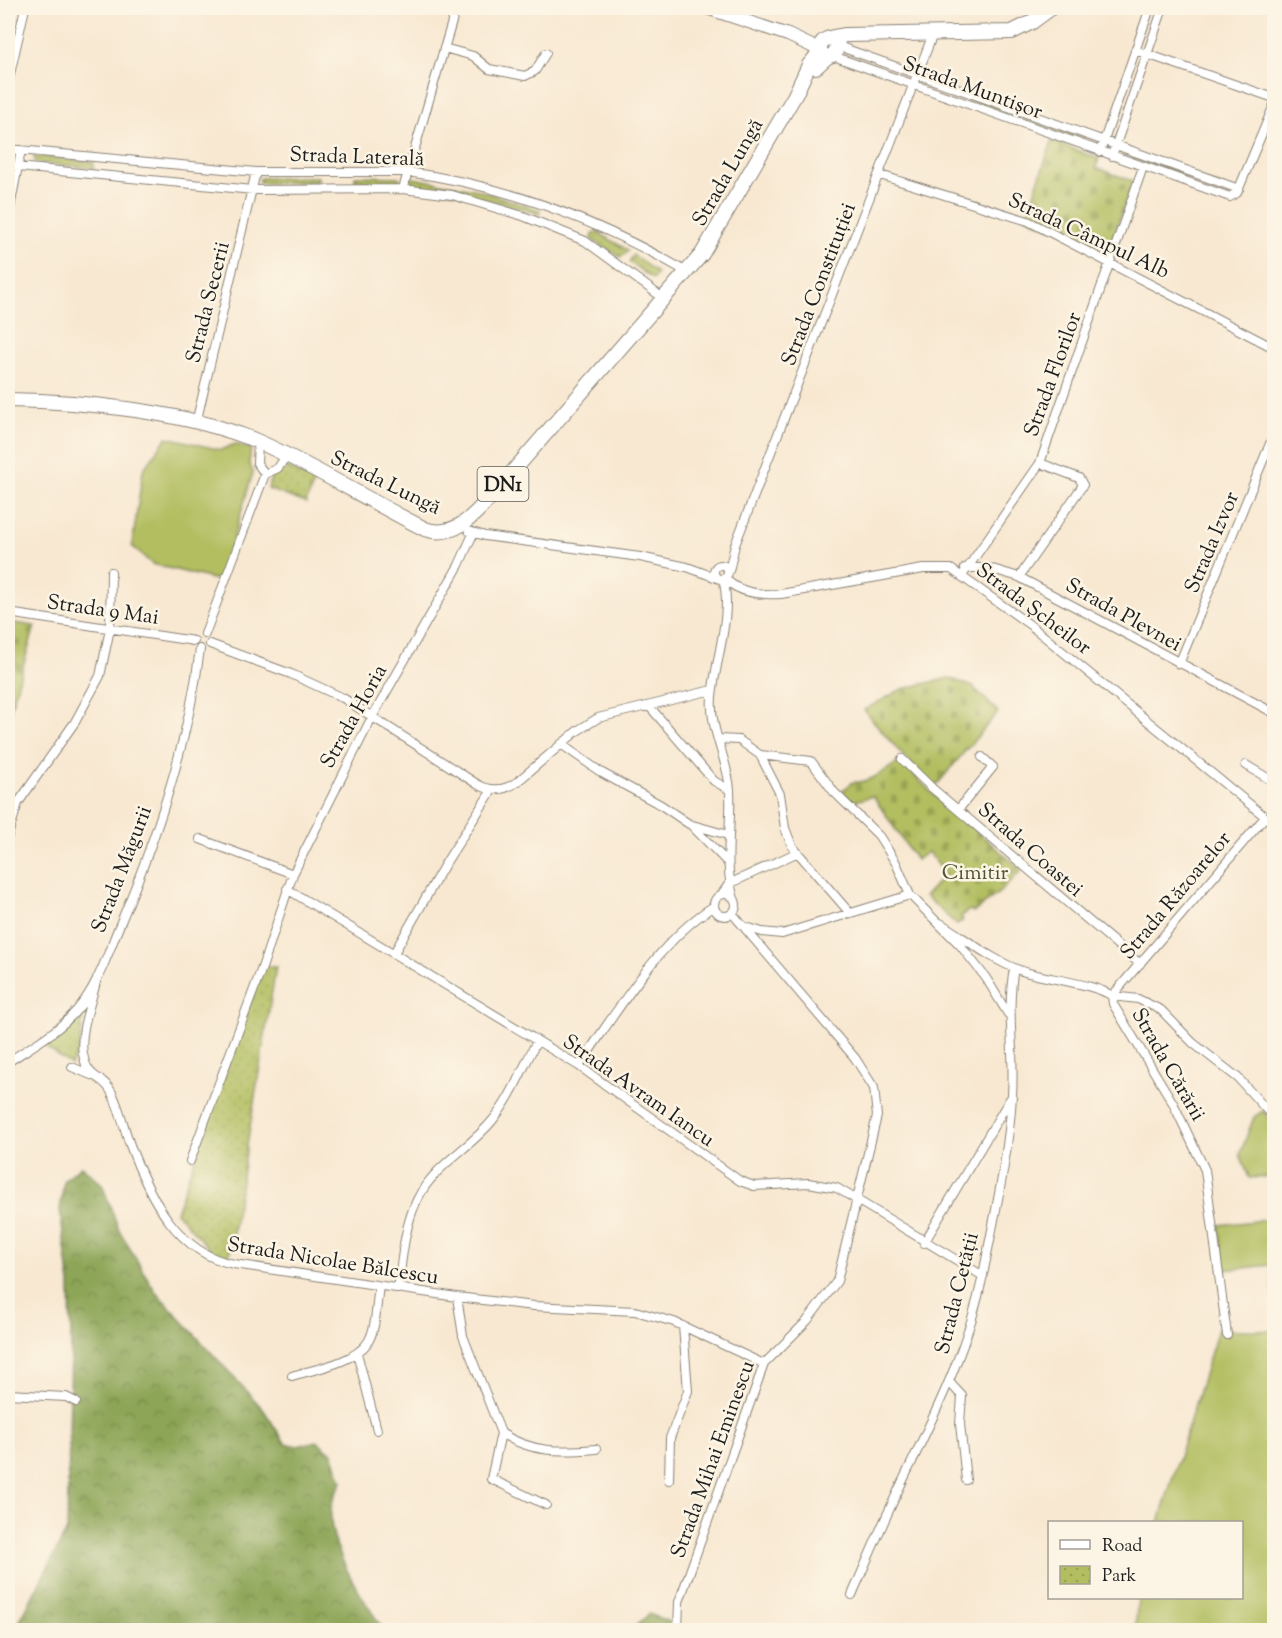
<svg xmlns="http://www.w3.org/2000/svg" width="1282" height="1638" viewBox="0 0 1282 1638" font-family="'Sorts Mill Goudy',serif">
  <style>
    .grass { fill: #b2be60; stroke: #676d3e; stroke-width: 1.5 }
    .forest { fill: url(#forest-crowns); stroke: #546039; stroke-width: 1.5 }
    .cemetery { fill: url(#cemetery-stones); stroke: #676d3e; stroke-width: 1.5 }
    .park { fill: url(#park-dots); stroke: #676d3e; stroke-width: 1.5 }
    .lines { fill: none; stroke-linecap: round; stroke-linejoin: round }
    .minor-casing { stroke: #8a8276; stroke-width: 10 }
    .secondary-casing { stroke: #8a8276; stroke-width: 14 }
    .trunk-casing { stroke: #8a8276; stroke-width: 16 }
    .minor { stroke: #fff; stroke-width: 8 }
    .secondary { stroke: #fff; stroke-width: 12 }
    .trunk { stroke: #fff; stroke-width: 14 }
    .labels { text-anchor: middle; stroke-width: 5; stroke-linejoin: round; paint-order: stroke }
    .shield { fill: #fcf5e5; stroke: #5f5d58; stroke-width: 1.5 }
    .shield-label { font-size: 20px; font-weight: bold; fill: #1c1c1c }
    .street-label { font-size: 21px; fill: #1c1c1c; stroke: #fcf5e5 }
    .park-label { font-size: 21px; fill: #505534; stroke: #fcf5e5 }
  </style>
  <defs>
    <pattern id="forest-crowns" width="20" height="18" patternUnits="userSpaceOnUse" patternTransform="scale(1.5)"><rect width="20" height="18" fill="#8da556"/><path d="M2 6a3 3 0 1 1 6 0M12 15a3 3 0 1 1 6 0" fill="none" stroke="#728646"/></pattern>
    <pattern id="cemetery-stones" width="16" height="16" patternUnits="userSpaceOnUse" patternTransform="scale(1.5)"><rect width="16" height="16" fill="#b2be60"/><path d="M2 7V4a2 2 0 0 1 4 0v3zM10 15v-3a2 2 0 0 1 4 0v3z" fill="#98a353"/></pattern>
    <pattern id="park-dots" width="8" height="8" patternUnits="userSpaceOnUse" patternTransform="scale(1.5)"><rect width="8" height="8" fill="#b2be60"/><path d="M2 2h.1M6 6h.1" fill="none" stroke="#98a353" stroke-width="1.8" stroke-linecap="round"/></pattern>
  </defs>
  <rect width="100%" height="100%" fill="#fcf5e5"/>
  <filter id="ink" filterUnits="userSpaceOnUse"><feTurbulence type="fractalNoise" baseFrequency=".0167" numOctaves="2"/><feDisplacementMap in="SourceGraphic" scale="12" xChannelSelector="R" yChannelSelector="G"/><feConvolveMatrix kernelMatrix="1 2 1 2 8 2 1 2 1" color-interpolation-filters="sRGB"/></filter>
  <filter id="wash" filterUnits="userSpaceOnUse"><feTurbulence type="fractalNoise" baseFrequency=".008" numOctaves="4" result="noise"/><feDisplacementMap in="SourceGraphic" scale="24" xChannelSelector="R" yChannelSelector="G"/><feGaussianBlur stdDeviation="1.35" result="paint"/><feColorMatrix in="noise" values="0 0 0 0 0 0 0 0 0 0 0 0 0 0 0 0 0 1.4 0 .05"/><feComposite in="paint" operator="in"/></filter>
  <g filter="url(#wash)">
    <rect width="100%" height="100%" fill="#f8e8d1"/>
    <!-- grass -->
    <path class="grass" d="M167 437 221 450 235 444 251 449 249 463 253 472 221 581 152 564 132 546 143 470Z
      M1263 1111 1274 1124V1176L1249 1178 1240 1154 1254 1117Z
      M1274 1219V1312L1271 1265 1225 1270 1219 1225Z
      M1218 1329 1274 1331V1630H1135L1138 1598H1242V1522H1159Z"/>
    <!-- forest -->
    <path class="forest" d="M81 1166 102 1184 119 1230 155 1291 263 1409 285 1443 298 1446 317 1441 332 1453 342 1481C339 1488 334 1496 332 1503 323 1541 363 1600 384 1630H15L67 1530 71 1346 70 1284 60 1210 64 1180Z
      M649 1614 670 1622 676 1630H631Z"/>
    <!-- cemetery -->
    <path class="cemetery" d="M1052 141 1099 159 1096 168 1133 181 1108 251 1053 226 1052 229 1026 217Z
      M8 622 35 626 8 717Z
      M949 678 973 687 998 712 935 787 904 757 864 710 902 689Z
      M900 761 931 792 1022 870 1001 891 974 912 969 910 961 917 963 920 957 925 925 896 945 874 928 852 916 860 873 796 852 802 842 791 853 782C869 784 887 769 900 761Z"/>
    <!-- park -->
    <path class="park" d="M928 82 1083 137 1082 141 928 86Z
      M34 156 94 162V168L35 163Z
      M1133 156 1223 187V189L1132 159Z
      M355 176 398 177 400 179 398 183 355 182Z
      M318 177V182L261 183 259 181 261 178Z
      M413 178 478 190 540 210V214L475 196 412 184 410 179Z
      M597 232 626 249 628 251 621 257 592 240 593 233Z
      M633 255 657 273 653 279 629 262Z
      M287 467 314 482 306 503 268 489 271 477Z
      M263 965 276 967 229 1257 216 1256 176 1212Z
      M79 1017 83 1020 79 1049 71 1065 41 1044 75 1018Z"/>
  </g>
  <g filter="url(#ink)">
    <g class="lines">
      <defs>
        <path id="minor" d="M838 46 1239 189
          M444 48 473 56 489 69 525 76 535 71 546 53
          M1135 50 1274 98
          M833 56 1230 197 1237 193 1274 105
          M8 83 25 8
          M8 149 256 172H407C505 185 601 222 687 272
          M1100 152 1150 8
          M1112 156 1163 8
          M8 166 253 190 403 189 452 195 523 216 585 241 663 298
          M880 175 1028 221 1274 348
          M403 189 456 8
          M8 218 21 150
          M196 423 256 172
          M258 442 257 463 265 474
          M265 474 278 468 286 456
          M469 531 485 536 640 557 687 567 717 578
          M714 572a7 7 0 1 1 14 0a7 7 0 1 1-14 0Z
          M965 568H989L1019 577 1274 713
          M729 571 735 545 933 34
          M962 576 1040 463 1143 167
          M1019 577 1083 485 1079 478 1040 463
          M725 578C738 594 762 595 781 594L923 569H951L1030 625 1274 824
          M723 579C733 613 715 661 712 697 709 729 728 759 730 790 732 827 723 863 734 899
          M8 613 194 641
          M205 634 265 474
          M210 644 291 674 343 698 477 784C491 792 504 791 517 782L577 731 598 718 712 690
          M1179 664 1274 434
          M649 706 714 781 730 790
          M718 739 739 740 760 755 811 761 834 792 879 836 896 863 910 895 960 945 986 978 1008 1014
          M561 744 602 773 661 805 689 824 728 835
          M760 755 780 794 785 828 792 846 849 912
          M902 759 932 788 1140 964
          M1246 765 1274 782
          M958 810 993 767 982 757
          M692 826 728 863
          M8 835 18 803 75 722 100 676 110 629 111 572
          M200 839 293 874
          M287 889 579 1066 740 1181 754 1186 808 1183 837 1188 983 1276
          M714 905a11 11 0 1 1 22 0a11 11 0 1 1-22 0Z
          M721 895 729 884 796 853
          M940 923C966 939 993 961 1022 971 1045 979 1094 983 1112 996L1113 1004 1173 1103 1205 1170 1227 1335
          M743 926 762 932 782 934 910 895
          M394 953 445 864 492 790
          M97 978C92 1001 79 1031 83 1054 88 1082 103 1074 112 1093 120 1109 124 1128 130 1145 148 1194 177 1254 234 1264L457 1297 534 1306 635 1311 674 1322 764 1364
          M1112 996 1265 817
          M1112 996 1138 999 1161 1010 1193 1043 1238 1078 1274 1118
          M8 1062C32 1046 58 1032 77 1010 97 987 107 956 118 929 156 840 188 746 200 649
          M579 1066C616 1013 659 940 714 906
          M72 1067 91 1075
          M190 1161 263 965 293 874 371 719 459 565 473 534
          M924 1243 1010 1099
          M398 1289C402 1260 404 1227 417 1200 434 1165 468 1150 492 1121 511 1099 523 1067 537 1041
          M457 1297 463 1336 501 1433 491 1479 546 1505
          M357 1353 377 1430
          M292 1376C315 1369 354 1363 368 1342 377 1327 376 1303 379 1287
          M950 1383 962 1396 960 1424 966 1480
          M8 1394 66 1397 76 1402
          M501 1433C531 1453 561 1452 596 1449
          M669 1480 670 1438 688 1391 683 1326
          M852 1595C871 1551 889 1508 910 1466 940 1403 969 1344 983 1275 994 1218 1009 1154 1012 1095 1015 1052 1006 1011 1014 968
          M678 1630 679 1602 764 1364 807 1321 837 1281 877 1116 874 1088 855 1058 732 913"/>
        <path id="secondary" d="M707 8 788 35 820 50"/>
        <path id="trunk" d="M820 52C818 37 834 37 846 35L1012 32 1032 22 1051 8
          M816 67 827 57 835 54 838 45
          M8 400C83 401 190 412 259 442 316 467 369 501 425 529 456 540 477 512 495 492L702 254 795 95 809 65 820 52"/>
      </defs>
      <!-- minor casing -->
      <use href="#minor" class="minor-casing"/>
      <!-- secondary casing -->
      <use href="#secondary" class="secondary-casing"/>
      <!-- trunk casing -->
      <use href="#trunk" class="trunk-casing"/>
      <!-- minor -->
      <use href="#minor" class="minor"/>
      <!-- secondary -->
      <use href="#secondary" class="secondary"/>
      <!-- trunk -->
      <use href="#trunk" class="trunk"/>
    </g>
  </g>
  <g class="labels">
    <!-- shield labels -->
    <rect class="shield" x="477.5" y="467" width="51" height="34" rx="4.5"/>
    <g class="shield-label">
      <text x="503" y="491">DN1</text>
    </g>
    <!-- street labels -->
    <g class="street-label">
      <text transform="translate(973 87) rotate(20)" y="7">Strada Muntișor</text>
      <text transform="translate(357 156) rotate(2)" y="7">Strada Laterală</text>
      <text transform="translate(727 172) rotate(-60)" y="7">Strada Lungă</text>
      <text transform="translate(1089 235) rotate(25)" y="7">Strada Câmpul Alb</text>
      <text transform="translate(818 284) rotate(-69)" y="7">Strada Constituției</text>
      <text transform="translate(207 302) rotate(-76)" y="7">Strada Secerii</text>
      <text transform="translate(1052 374) rotate(-70)" y="7">Strada Florilor</text>
      <text transform="translate(386 482) rotate(26)" y="7">Strada Lungă</text>
      <text transform="translate(1211 542) rotate(-67)" y="7">Strada Izvor</text>
      <text transform="translate(1034 608) rotate(37)" y="7">Strada Șcheilor</text>
      <text transform="translate(103 609) rotate(8)" y="7">Strada 9 Mai</text>
      <text transform="translate(1124 614) rotate(29)" y="7">Strada Plevnei</text>
      <text transform="translate(353 716) rotate(-61)" y="7">Strada Horia</text>
      <text transform="translate(1031 849) rotate(41)" y="7">Strada Coastei</text>
      <text transform="translate(121 869) rotate(-69)" y="7">Strada Măgurii</text>
      <text transform="translate(1175 895) rotate(-50)" y="7">Strada Răzoarelor</text>
      <text transform="translate(1169 1064) rotate(60)" y="7">Strada Cărării</text>
      <text transform="translate(639 1090) rotate(35)" y="7">Strada Avram Iancu</text>
      <text transform="translate(333 1260) rotate(9)" y="7">Strada Nicolae Bălcescu</text>
      <text transform="translate(956 1293) rotate(-76)" y="7">Strada Cetății</text>
      <text transform="translate(712 1459) rotate(-70)" y="7">Strada Mihai Eminescu</text>
    </g>
    <!-- park labels -->
    <g class="park-label">
      <text x="975" y="879">Cimitir</text>
    </g>
  </g>
  <!-- margin -->
  <rect width="1282" height="1638" fill="none" stroke="#fcf5e5" stroke-width="30"/>
  <!-- legend -->
  <rect x="1048" y="1521" width="195" height="78" fill="#fcf5e5" stroke="#a29e95" stroke-width="1.5"/>
  <rect x="1060" y="1540" width="30" height="9" fill="#ffffff" stroke="#a29e95" stroke-width="1.5"/>
  <text x="1102" y="1551" font-size="18" fill="#1c1c1c">Road</text>
  <rect x="1060" y="1566" width="30" height="18" fill="url(#park-dots)" stroke="#a29e95" stroke-width="1.5"/>
  <text x="1102" y="1581" font-size="18" fill="#1c1c1c">Park</text>
</svg>
